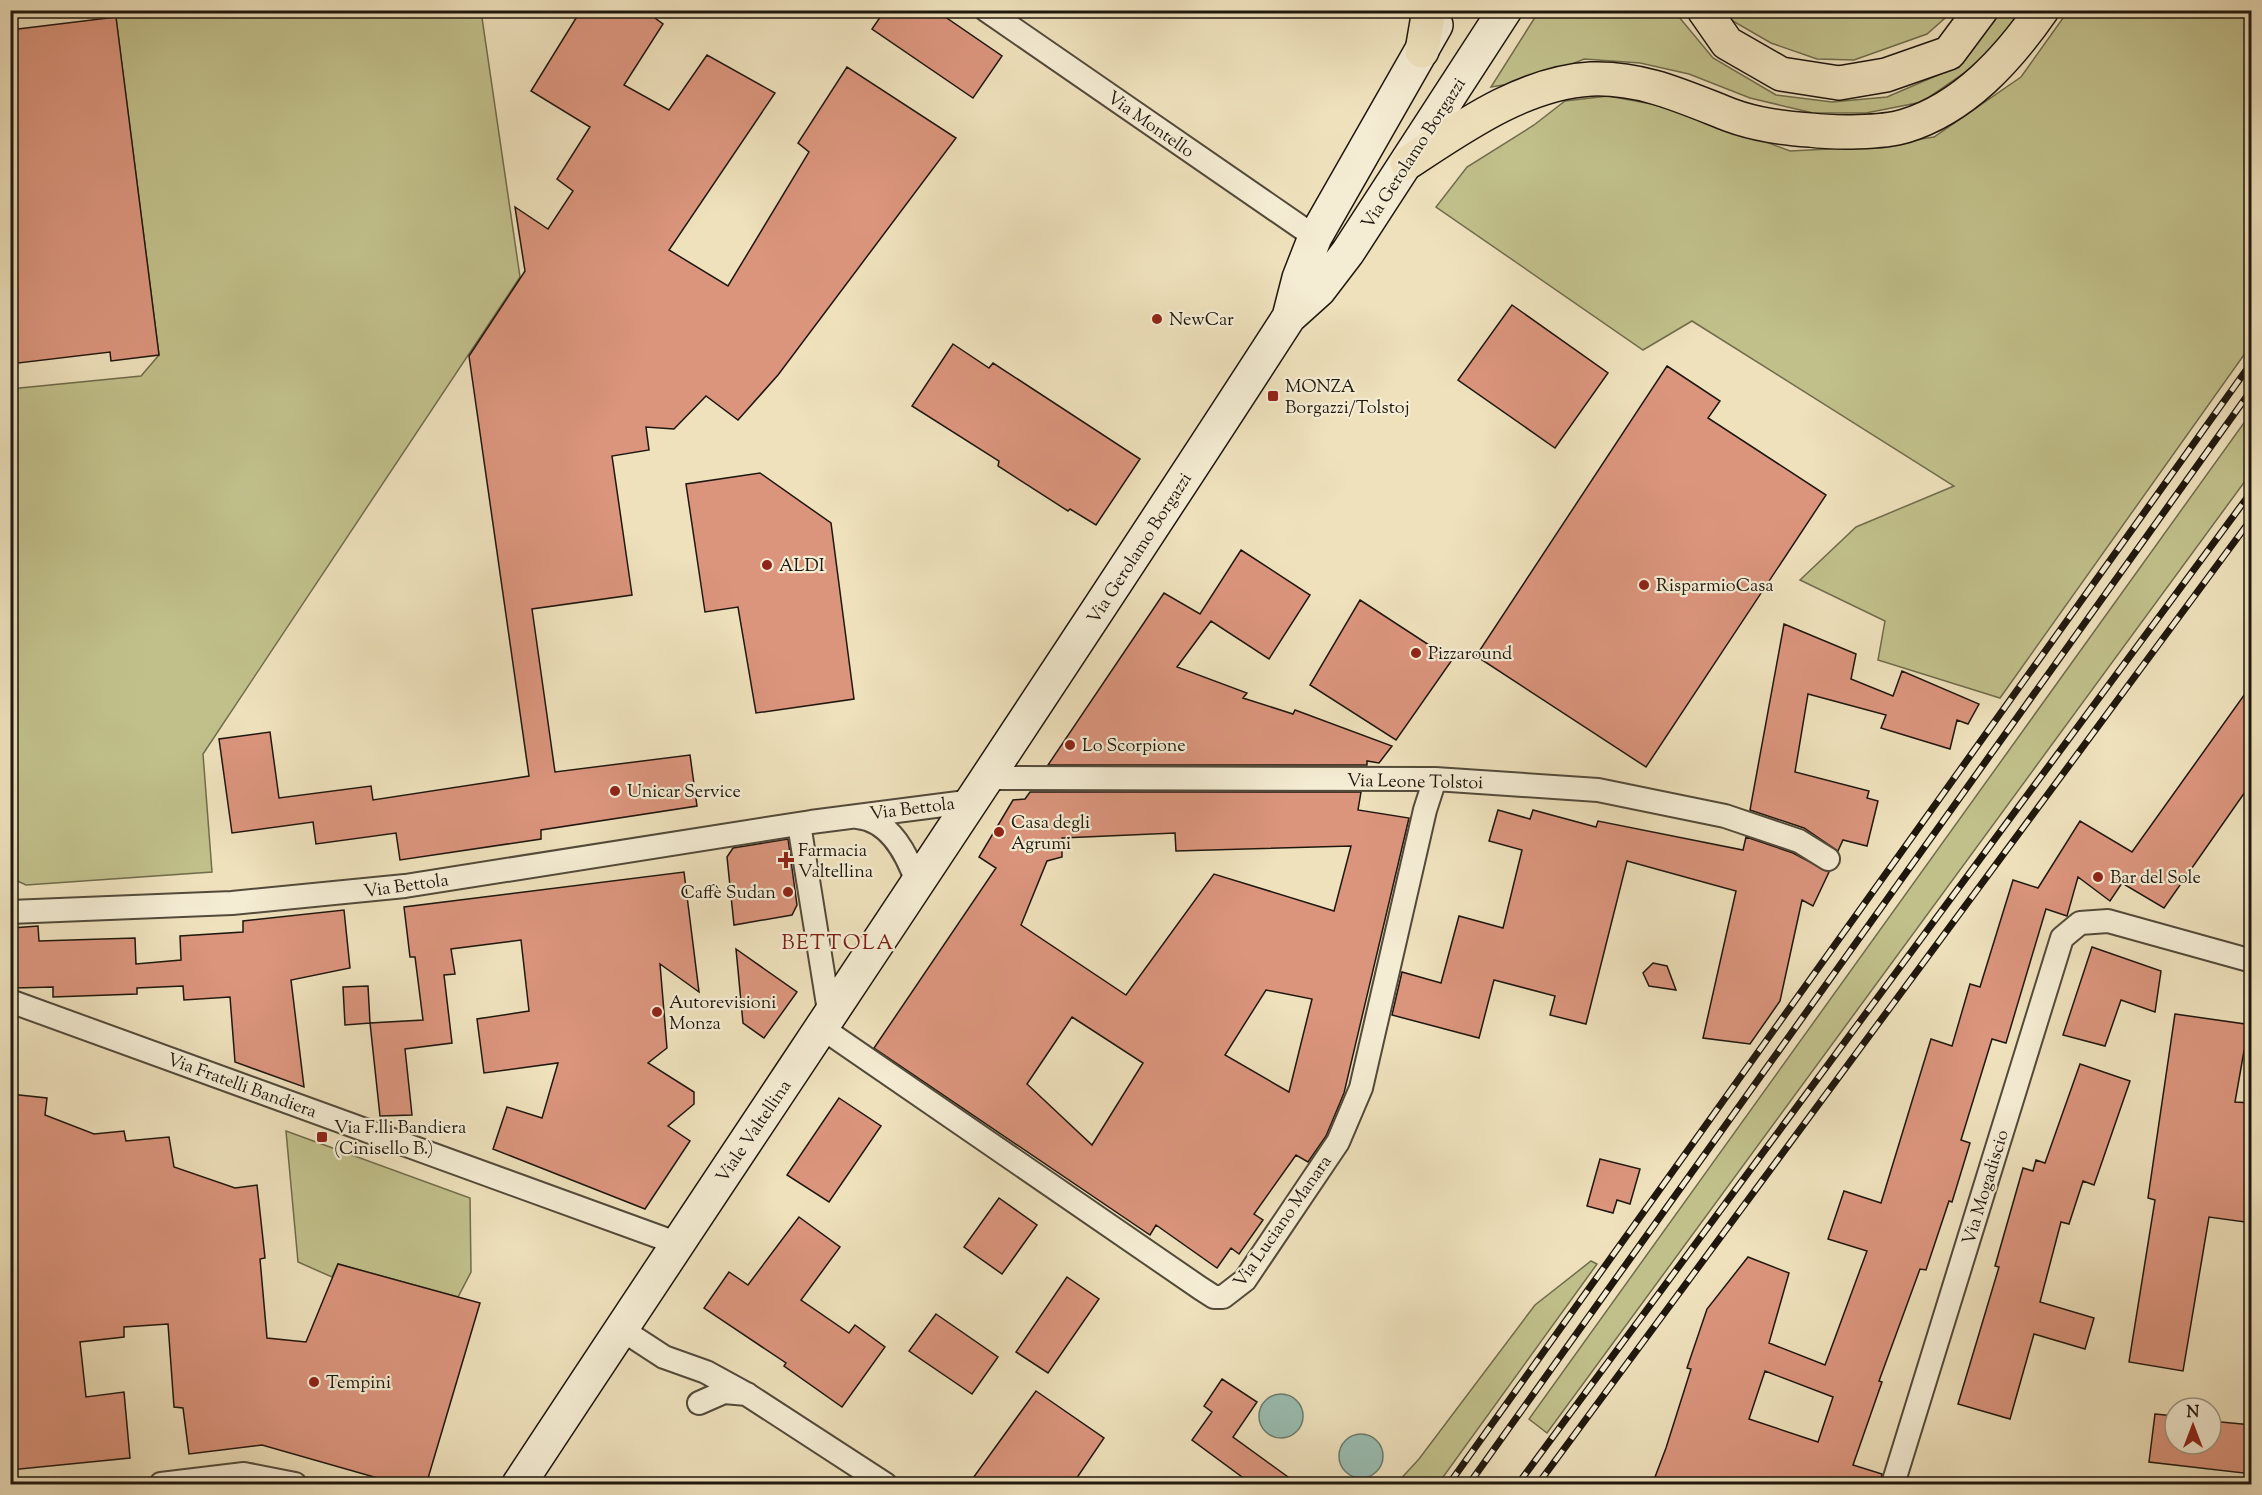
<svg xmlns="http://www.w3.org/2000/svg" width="2262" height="1495" viewBox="0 0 2262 1495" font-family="'Sorts Mill Goudy',serif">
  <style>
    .green { fill: #c1c08b; stroke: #706c4c; stroke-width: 1.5 }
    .water { fill: #99bdb2; stroke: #687b70; stroke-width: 1.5 }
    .building { fill: #db957d; stroke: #1f170e; stroke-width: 1.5; fill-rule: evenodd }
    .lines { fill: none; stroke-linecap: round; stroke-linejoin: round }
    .street-casing { stroke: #534a3a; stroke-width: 26 }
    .secondary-casing { stroke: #1f170e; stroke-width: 36 }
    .highway-casing { stroke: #1f170e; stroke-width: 36 }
    .street { stroke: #f4ecd3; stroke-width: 22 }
    .secondary { stroke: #f4ecd3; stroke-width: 33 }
    .highway { stroke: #eee1bc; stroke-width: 33 }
    .rail-casing { stroke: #1f170e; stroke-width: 7 }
    .rail { stroke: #f4ecd3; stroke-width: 4.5; stroke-dasharray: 14; stroke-linecap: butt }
    .poi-dot { fill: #8f2418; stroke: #f4ecd3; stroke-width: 2 }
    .labels { text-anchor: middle; stroke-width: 4.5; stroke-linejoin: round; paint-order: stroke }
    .street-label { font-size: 18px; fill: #1f170e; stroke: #f4ecd3 }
    .poi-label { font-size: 18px; fill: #1f170e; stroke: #f4ecd3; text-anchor: start }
    .quarter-label { font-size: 21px; letter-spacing: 1.5px; fill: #7a1f14; stroke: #f4ecd3 }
  </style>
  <rect width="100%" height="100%" fill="#eee1bc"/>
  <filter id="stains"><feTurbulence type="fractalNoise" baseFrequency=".00333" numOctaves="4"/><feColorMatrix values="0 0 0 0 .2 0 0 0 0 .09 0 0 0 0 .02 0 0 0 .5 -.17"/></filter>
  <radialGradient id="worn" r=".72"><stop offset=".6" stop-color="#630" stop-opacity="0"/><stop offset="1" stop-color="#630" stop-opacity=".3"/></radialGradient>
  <!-- green -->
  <path class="green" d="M115 11H481L520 277 203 754 212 872 26 885 11 878 10 389 141 376 159 355Z
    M1539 11H1674L1713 58 1776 95 1832 102 1887 97 1957 67 2002 11H2024L2009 31 1974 66 1922 102 1866 113H1813L1750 98 1689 74 1640 63 1584 59 1534 80 1491 87Z
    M1725 11H1953L1927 34 1854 60 1817 59 1771 43 1731 20Z
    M2068 11H2251V345L2000 698 1878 660 1885 621 1800 580 1856 527 1954 486 1692 321 1643 350 1436 207 1467 167 1534 125 1565 101 1608 96 1679 109 1790 151 1868 147 1934 137 2021 77Z
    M2251 413V473L1547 1433 1529 1419Z
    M286 1131 470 1198 471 1272 458 1297 338 1264 332 1277 298 1262Z
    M1591 1261 1597 1264 1438 1484H1396L1419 1459 1535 1305Z"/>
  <!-- water -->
  <path class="water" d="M1259 1416a22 22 0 1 1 44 0a22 22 0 1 1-44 0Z
    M1339 1456a22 22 0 1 1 44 0a22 22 0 1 1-44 0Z"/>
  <!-- building -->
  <path class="building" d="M581 10H644L663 24 624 85 669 110 707 55 775 93 669 250 728 286 809 152 798 143 847 67 956 138 778 375 738 420 706 396 674 429 646 427 649 450 612 456 632 595 532 609 555 772 690 755 697 806 541 830V839L400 860 396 833 316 844 313 822 232 833 219 739 270 732 279 798 371 786 373 800 529 776 469 356 525 271 515 207 548 229 573 191 557 179 590 127 531 91Z
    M885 10H935L1002 56 973 98 872 29Z
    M116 17 159 355 111 361 110 352 10 364V30Z
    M1512 305 1608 373 1555 448 1458 380Z
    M953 344 989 368 993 363 1140 459 1096 525 1070 509 1068 511 998 466 999 461 912 406Z
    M1667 366 1720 401 1708 418 1826 495 1646 767 1476 656Z
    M760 473 831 523 854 699 756 713 738 607 705 612 686 484Z
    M1241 550 1310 595 1269 659 1211 621 1177 667 1247 693 1243 698 1293 714 1295 710 1392 746 1379 763 1367 761V765H1048L1164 593 1200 614Z
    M1360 600 1452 660 1396 740 1310 685Z
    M1784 624 1856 654 1851 679 1893 696 1902 671 1979 704 1968 724 1957 720 1950 749 1881 728 1886 715 1808 694 1795 772 1869 791 1867 798 1878 801 1867 846 1843 840 1838 851 1804 828 1750 810Z
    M2252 684V782L2164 908 2122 883 2110 901 2078 877 2067 916 2046 909 2006 1043 1992 1039 1961 1140 1970 1143 1952 1202 1949 1201 1926 1270 1920 1269 1879 1381 1882 1382 1853 1465 1882 1474 1880 1485H1652L1666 1448 1691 1369 1687 1368 1707 1309 1748 1257 1789 1273 1769 1343 1825 1365 1867 1251 1828 1239 1844 1191 1881 1203 1931 1039 1952 1046 1970 984 1980 987 2013 880 2038 888 2080 821 2132 852ZM1765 1371 1833 1397 1818 1442 1749 1419Z
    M1030 792H1361L1358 810 1409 818 1344 1093 1326 1136 1308 1162 1296 1155 1254 1214 1263 1220 1239 1254 1231 1248 1217 1268 1156 1225 1150 1235 874 1048 996 868 979 857 1013 800 1025 799ZM1175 833 1176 851 1351 846 1334 911 1214 874 1126 995 1021 925 1047 861 1062 857V838ZM1266 990 1312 999 1289 1092 1225 1055ZM1072 1017 1143 1063 1092 1145 1027 1084Z
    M1498 810 1530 819 1533 810 1596 827 1598 821 1743 850 1746 837 1793 853 1829 872 1813 906 1802 900 1780 1001 1750 1044 1703 1038 1736 891 1627 861 1586 1024 1550 1015 1555 996 1494 980 1479 1038 1392 1015 1402 972 1441 983 1459 916 1503 928 1522 850 1489 841Z
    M788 839 797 905 792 915 734 925 727 857 733 848Z
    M684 872 699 992 660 964 667 1048 648 1063 694 1092V1104L668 1126 690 1141 645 1209 493 1149 507 1107 542 1118 558 1063 484 1073 477 1019 529 1011 521 940 451 949 455 974 444 975 452 1043 405 1049 412 1115 380 1116 370 1023 423 1020 415 957H410L404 907Z
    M344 910 350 968 291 980 304 1087 235 1062 230 997 184 1000 183 986 137 988V994L53 997V987L15 988 12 928 38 926 39 941 135 938 136 964 181 960 180 936 243 932V921Z
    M2092 947 2161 971 2155 1012 2121 1000 2105 1046 2063 1035Z
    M736 949 797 992 764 1038 743 1023Z
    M1653 963 1667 966 1676 990 1649 986 1643 973Z
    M368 986 370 1023 345 1025 343 987Z
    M2175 1014 2252 1025V1053L2244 1051 2235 1102 2252 1103V1223L2209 1217 2183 1371 2129 1362 2155 1200 2148 1198Z
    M2080 1064 2130 1081 2094 1185 2083 1181 2069 1224 2061 1222 2040 1302 2094 1318 2085 1349 2034 1334 2010 1419 1958 1404 1999 1267 1995 1266 2023 1168 2033 1171 2036 1160 2045 1163Z
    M10 1094 47 1098 45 1115 94 1134 124 1131 126 1141 169 1137 174 1167 235 1188 257 1185 265 1258 260 1259 267 1338 306 1342 338 1264 480 1303 426 1485H402L262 1445 189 1454 183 1408 174 1407 168 1324 124 1327V1337L80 1342 86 1397 124 1392 130 1458 10 1470Z
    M839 1098 881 1126 829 1202 787 1175Z
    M1600 1159 1640 1169 1630 1204 1617 1200 1613 1213 1587 1206Z
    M999 1198 1037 1225 1002 1274 964 1247Z
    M799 1217 840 1247 801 1300 849 1333 855 1325 885 1347 842 1407 784 1366 786 1363 704 1308 729 1272 748 1285Z
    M1067 1277 1099 1299 1048 1373 1016 1352Z
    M936 1314 998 1357 972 1394 909 1351Z
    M1222 1379 1257 1402 1233 1437 1299 1485H1253L1192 1440 1212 1412 1204 1406Z
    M1036 1391 1104 1438 1072 1485H968Z
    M2155 1414 2175 1416V1444H2211V1421L2252 1425V1474L2149 1462Z"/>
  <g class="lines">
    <defs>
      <path id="street" d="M986 10 1315 237
        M989 778 1435 779 1598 790 1725 816 1799 841 1828 859
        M857 817C891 820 908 856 918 885
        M799 824 830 1017
        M10 912 232 903 405 886 811 822 974 801
        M10 1001 676 1243
        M822 1028 1200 1288 1214 1297H1223L1245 1280 1338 1142 1361 1088 1425 810 1435 779
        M621 1329 664 1357 706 1372 748 1395 885 1484
        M699 1403 724 1392 747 1394
        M161 1484 244 1474 295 1484
        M1893 1484 2062 938 2080 923 2108 921 2252 961"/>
      <path id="secondary" d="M1289 317 1299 278 1315 237 1436 25
        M519 1484C775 1095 1036 709 1289 317L1319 290 1348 252 1505 10"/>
      <path id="highway" d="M1704 10 1727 43 1781 74 1839 83 1886 75 1949 53 1981 10
        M1422 51 1429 10
        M1407 163C1462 127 1523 83 1591 79 1642 77 1684 97 1730 115 1757 125 1783 128 1810 130 1835 133 1882 133 1905 126 1964 108 2008 59 2042 10"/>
    </defs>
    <!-- street casing -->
    <use href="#street" class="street-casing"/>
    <!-- secondary casing -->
    <use href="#secondary" class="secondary-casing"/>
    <!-- highway casing -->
    <use href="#highway" class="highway-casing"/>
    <!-- street -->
    <use href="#street" class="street"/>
    <!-- secondary -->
    <use href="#secondary" class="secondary"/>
    <!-- highway -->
    <use href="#highway" class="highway"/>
    <defs>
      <path id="rail" d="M1449 1484 2252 362
        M1469 1484 2252 389
        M1518 1484 2252 491
        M1538 1484 2252 518"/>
    </defs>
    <!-- rail casing -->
    <use href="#rail" class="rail-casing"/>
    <!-- rail -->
    <use href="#rail" class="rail"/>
  </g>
  <!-- markers -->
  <g class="poi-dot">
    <circle cx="1157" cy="319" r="6"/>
    <rect x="1267" y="390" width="12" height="12" rx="3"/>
    <circle cx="767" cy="565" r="6"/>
    <circle cx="1644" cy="585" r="6"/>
    <circle cx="1416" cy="653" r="6"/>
    <circle cx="1070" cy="745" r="6"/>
    <circle cx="615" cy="791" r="6"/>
    <circle cx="999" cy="832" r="6"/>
    <path d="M783 851h6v6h6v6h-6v6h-6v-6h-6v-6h6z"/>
    <circle cx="2098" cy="877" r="6"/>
    <circle cx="788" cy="892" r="6"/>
    <circle cx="657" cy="1012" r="6"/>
    <rect x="316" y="1131" width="12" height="12" rx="3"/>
    <circle cx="314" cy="1382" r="6"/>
  </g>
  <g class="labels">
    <!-- street labels -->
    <g class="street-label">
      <text transform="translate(1151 124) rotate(35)" y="6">Via Montello</text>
      <text transform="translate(1413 153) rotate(-57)" y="6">Via Gerolamo Borgazzi</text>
      <text transform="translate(1139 548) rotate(-57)" y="6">Via Gerolamo Borgazzi</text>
      <text transform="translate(1415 781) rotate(1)" y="6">Via Leone Tolstoi</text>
      <text transform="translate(912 808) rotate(-7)" y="6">Via Bettola</text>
      <text transform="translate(406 885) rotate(-8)" y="6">Via Bettola</text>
      <text transform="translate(242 1085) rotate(20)" y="6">Via Fratelli Bandiera</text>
      <text transform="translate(753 1131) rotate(-56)" y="6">Viale Valtellina</text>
      <text transform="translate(1985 1187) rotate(-73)" y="6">Via Mogadiscio</text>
      <text transform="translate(1282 1221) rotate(-55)" y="6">Via Luciano Manara</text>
    </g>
    <!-- poi labels -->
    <g class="poi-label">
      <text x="1169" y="325">NewCar</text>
      <text x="1285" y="392">MONZA<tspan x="1285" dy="21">Borgazzi/Tolstoj</tspan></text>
      <text x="779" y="571">ALDI</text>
      <text x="1656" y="591">RisparmioCasa</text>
      <text x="1428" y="659">Pizzaround</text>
      <text x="1082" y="751">Lo Scorpione</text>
      <text x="627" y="797">Unicar Service</text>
      <text x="1011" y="828">Casa degli<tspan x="1011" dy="21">Agrumi</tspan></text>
      <text x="798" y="856">Farmacia<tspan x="798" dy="21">Valtellina</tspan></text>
      <text x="2110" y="883">Bar del Sole</text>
      <text x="776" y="898" text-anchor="end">Caffè Sudan</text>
      <text x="669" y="1008">Autorevisioni<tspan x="669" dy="21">Monza</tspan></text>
      <text x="334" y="1133">Via F.lli Bandiera<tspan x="334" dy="21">(Cinisello B.)</tspan></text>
      <text x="326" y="1388">Tempini</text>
    </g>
    <!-- quarter labels -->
    <g class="quarter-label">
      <text x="838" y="949">BETTOLA</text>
    </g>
  </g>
  <!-- margin -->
  <rect width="2262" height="1495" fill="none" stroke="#eee1bc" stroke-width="36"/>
  <rect x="12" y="12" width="2238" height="1471" fill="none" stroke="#1f170e" stroke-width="3"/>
  <rect x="18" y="18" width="2226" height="1459" fill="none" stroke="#1f170e" stroke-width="1.5"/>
  <!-- north arrow -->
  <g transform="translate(2193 1426)"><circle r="28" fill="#f4ecd3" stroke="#9f9784" stroke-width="1.5"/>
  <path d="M0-4.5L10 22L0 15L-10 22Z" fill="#8f2418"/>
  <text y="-9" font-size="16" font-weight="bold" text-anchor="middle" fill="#1f170e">N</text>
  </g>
  <rect width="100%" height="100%" filter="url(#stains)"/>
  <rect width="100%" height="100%" fill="url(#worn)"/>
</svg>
